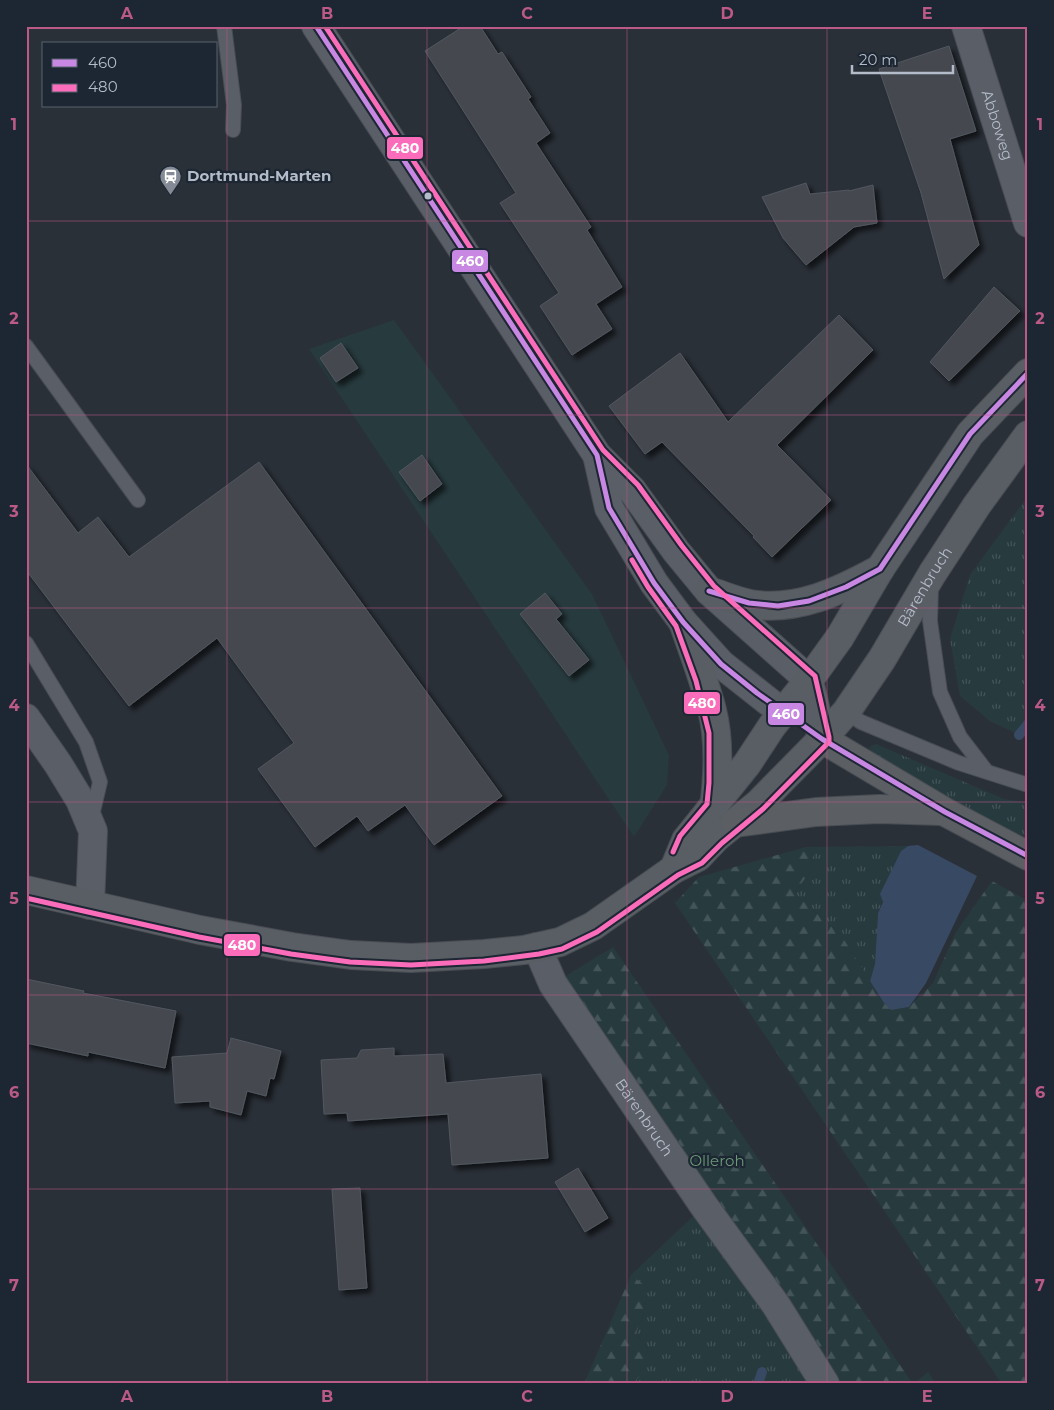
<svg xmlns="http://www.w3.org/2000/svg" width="1054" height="1410" viewBox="0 0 1054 1410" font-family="Montserrat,sans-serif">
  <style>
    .grass { fill: url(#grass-tufts) }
    .forest { fill: url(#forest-firs) }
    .garden { fill: #273a3e }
    .water { fill: #384963 }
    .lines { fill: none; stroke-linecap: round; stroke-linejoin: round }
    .stream { stroke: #384963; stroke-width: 10 }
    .building { fill: #444950; stroke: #52575f; filter: url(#shadow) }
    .service-casing { stroke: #484c53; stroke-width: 16 }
    .minor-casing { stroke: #484c53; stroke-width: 30 }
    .secondary-casing { stroke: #484c53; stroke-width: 30 }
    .trunk-casing { stroke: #474c53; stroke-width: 30 }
    .service { stroke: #5a5e66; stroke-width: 14 }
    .minor { stroke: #5a5e66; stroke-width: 28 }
    .secondary { stroke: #595d64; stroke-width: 28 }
    .trunk { stroke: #5b5f64; stroke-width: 28 }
    .bus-1-casing { stroke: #1d2633; stroke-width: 9 }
    .bus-2-casing { stroke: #1d2633; stroke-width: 9 }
    .bus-1 { stroke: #c787e3; stroke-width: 5 }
    .bus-2 { stroke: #fb6dba; stroke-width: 5 }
    .grid { fill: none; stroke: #bc5a87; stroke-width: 1; stroke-opacity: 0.55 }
    .bus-dot { fill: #b4bcc9; stroke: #1d2633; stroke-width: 2 }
    .labels { text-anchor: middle; stroke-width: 4.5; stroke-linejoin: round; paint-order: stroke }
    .street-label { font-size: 15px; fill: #b4bcc9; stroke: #1d2633 }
    .poi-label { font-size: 15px; font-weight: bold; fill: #b4bcc9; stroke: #1d2633; text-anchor: start }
    .park-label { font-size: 15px; fill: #6b9a76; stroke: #1d2633 }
    .line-badge { stroke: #1d2633; stroke-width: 2 }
    .badge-label { font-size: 14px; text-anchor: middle; font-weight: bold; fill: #fff }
    .neatline { fill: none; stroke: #bc5a87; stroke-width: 2 }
    .grid-label { font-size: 16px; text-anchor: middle; font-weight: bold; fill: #bc5a87 }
  </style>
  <defs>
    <pattern id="grass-tufts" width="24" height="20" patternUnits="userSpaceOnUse" patternTransform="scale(1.25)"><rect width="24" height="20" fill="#273a3e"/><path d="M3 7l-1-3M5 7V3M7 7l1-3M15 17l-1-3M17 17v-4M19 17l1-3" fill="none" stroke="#445559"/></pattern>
    <pattern id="forest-firs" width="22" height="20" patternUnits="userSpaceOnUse" patternTransform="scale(1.25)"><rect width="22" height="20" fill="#273a3e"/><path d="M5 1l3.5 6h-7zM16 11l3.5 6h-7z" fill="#445559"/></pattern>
    <filter id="shadow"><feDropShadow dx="4.5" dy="4.5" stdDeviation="2.5" flood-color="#0009"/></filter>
  </defs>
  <rect width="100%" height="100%" fill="#2a3038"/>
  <!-- grass -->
  <path class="grass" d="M1028 496V739L990 721 960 696 950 639 970 575Z
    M876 744 1004 799 1028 803V841L872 757 869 747Z
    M908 846 901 851 878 913 875 964 870 981 841 935 794 893 810 872 813 855 806 847Z
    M704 1206 825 1384H634L648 1349 636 1334 644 1311 648 1288 631 1275Z"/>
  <!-- forest -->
  <path class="forest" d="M806 847 813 855 810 872 794 893 841 935 884 1003 892 1009 909 1007 933 983 956 932 992 881 1028 901V1384H1002L675 903 699 877Z
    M613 947 913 1384H825L553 984Z
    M631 1275 648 1288 644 1311 636 1334C639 1339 646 1345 648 1350 651 1362 644 1375 634 1381V1384H584Z
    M928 1372 936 1384H913Z"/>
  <!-- garden -->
  <path class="garden" d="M394 320 592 594 669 755 667 785 634 837 309 349Z"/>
  <!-- water -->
  <path class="water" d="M918 845 977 876 926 983 909 1007 891 1010 884 1003 870 981 875 964 878 913 883 902 880 894 901 851 908 846Z"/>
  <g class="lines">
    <!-- stream -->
    <path class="stream" d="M1019 735 1028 724
      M758 1384 762 1372"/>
  </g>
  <!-- building -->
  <path class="building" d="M464 26H480L498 54 502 52 531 97 528 99 550 133 536 143 591 227 587 230 622 287 596 304 612 329 572 355 540 306 559 293 500 203 516 193 425 51Z
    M949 46 976 131 950 139 979 245 944 279 921 193 879 69Z
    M806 183 810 194 849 190V191L873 185 877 223 854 227 806 265 783 238 762 197Z
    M994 287 1020 311 949 381 930 362Z
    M839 315 873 350 777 445 831 500 772 557 753 537 754 536 662 442 645 454 609 406 680 353 728 422Z
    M341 343 358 368 336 382 320 358Z
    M422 455 442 484 420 501 399 472Z
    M259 462 502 796 434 845 405 805 368 831 357 816 315 847 258 769 294 743 217 638 129 706 26 570V464L78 533 98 517 129 557Z
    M545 593 562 614 556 619 589 660 569 676 520 614Z
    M26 979 84 991 83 993 176 1011 165 1068 88 1052V1056L26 1043Z
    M231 1038 281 1051 274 1079 270 1078 266 1096 247 1091 241 1115 210 1107V1101L175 1103 172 1057 227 1053Z
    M394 1048V1056L443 1054 446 1083 541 1074 548 1158 452 1165 448 1114 348 1121 347 1113 324 1114 321 1060 357 1058 361 1050Z
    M578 1168 608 1218 585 1232 555 1182Z
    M360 1188 367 1288 339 1290 332 1189Z"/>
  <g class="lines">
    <defs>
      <path id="service" d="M224 26 234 105 233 130
        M26 346 138 500
        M931 587 930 621 940 692 960 737 987 772
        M26 643 86 742 100 782 91 820
        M846 712 861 722 959 763 1028 785"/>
      <g id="minor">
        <path d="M316 26 597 455 632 490 676 551 709 591 809 680"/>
        <path id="s1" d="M966 26 1028 223"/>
        <path d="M597 455 609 508 654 583 683 622 721 664 783 713"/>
        <path d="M26 718 58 764 80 800 93 831 90 905"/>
        <path id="s2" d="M537 947 553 984 704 1206 776 1305 825 1384"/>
      </g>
      <g id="secondary">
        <path d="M709 591C722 595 736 601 750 604 797 612 840 591 880 569"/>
        <path d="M683 622C693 651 704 680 712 710 720 741 718 776 714 807"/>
        <path d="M809 680 822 739"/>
        <path d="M674 869 686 840 747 764 772 726 809 680 840 637 880 569 970 434 1028 373"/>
        <path id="s3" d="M26 890 200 930 292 947 351 955 411 958 484 954 524 950 560 942 593 926 674 869 698 857 717 837 758 804 822 739 846 712 882 659 932 574 977 505 1028 435"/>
      </g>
      <path id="trunk" d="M822 739 945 812 1028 856
        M735 823 816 812 879 809 941 811"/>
    </defs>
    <!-- service casing -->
    <use href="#service" class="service-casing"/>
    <!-- minor casing -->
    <use href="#minor" class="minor-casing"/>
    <!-- secondary casing -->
    <use href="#secondary" class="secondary-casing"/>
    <!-- trunk casing -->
    <use href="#trunk" class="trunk-casing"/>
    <!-- service -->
    <use href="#service" class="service"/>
    <!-- minor -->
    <use href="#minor" class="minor"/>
    <!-- secondary -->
    <use href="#secondary" class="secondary"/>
    <!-- trunk -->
    <use href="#trunk" class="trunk"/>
    <defs>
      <path id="bus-1" d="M316 26 597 455 609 508 654 583 683 622 721 664 757 693 822 739 945 812 1028 856
        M709 591 749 603 778 606 809 601 846 587 880 569 970 434 1028 373"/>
      <path id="bus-2" d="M632 560 648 587 676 626 696 681 709 733V783L707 804 680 836 673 852
        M26 898 199 937 291 954 350 962 411 965 484 961 539 954 562 949 597 932 678 875 702 863 722 843 763 809 829 742V737L815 676 714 586 682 546 638 485 603 450 325 26"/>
    </defs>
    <!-- bus-1 casing -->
    <use href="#bus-1" class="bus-1-casing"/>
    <!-- bus-2 casing -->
    <use href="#bus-2" class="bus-2-casing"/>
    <!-- bus-1 -->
    <use href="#bus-1" class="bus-1"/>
    <!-- bus-2 -->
    <use href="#bus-2" class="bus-2"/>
  </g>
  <!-- grid -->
  <path class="grid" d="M227 26V1384M427 26V1384M627 26V1384M827 26V1384M26 221H1028M26 415H1028M26 608H1028M26 802H1028M26 995H1028M26 1189H1028"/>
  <!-- icons -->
  <defs>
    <symbol id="station-pin" viewBox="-11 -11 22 30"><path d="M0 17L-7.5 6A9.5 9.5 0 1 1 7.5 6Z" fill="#848b96" stroke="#1d2633"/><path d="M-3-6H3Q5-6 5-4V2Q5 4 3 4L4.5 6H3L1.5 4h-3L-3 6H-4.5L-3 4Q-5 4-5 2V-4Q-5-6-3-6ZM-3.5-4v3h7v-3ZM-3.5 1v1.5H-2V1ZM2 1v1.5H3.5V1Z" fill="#fff"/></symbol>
  </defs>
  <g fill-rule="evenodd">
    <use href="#station-pin" x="158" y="164" width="25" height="34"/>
  </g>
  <!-- markers -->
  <circle class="bus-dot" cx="428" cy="196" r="4.5"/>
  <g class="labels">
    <!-- street labels -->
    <g class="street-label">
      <text dy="5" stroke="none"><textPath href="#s1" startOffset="104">Abboweg</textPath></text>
      <text dy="5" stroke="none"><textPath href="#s3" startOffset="1060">Bärenbruch</textPath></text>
      <text dy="5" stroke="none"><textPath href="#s2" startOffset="202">Bärenbruch</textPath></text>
    </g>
    <!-- poi labels -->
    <g class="poi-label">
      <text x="187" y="181">Dortmund-Marten</text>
    </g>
    <!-- park labels -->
    <g class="park-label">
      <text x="717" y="1166">Olleroh</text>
    </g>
  </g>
  <g class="line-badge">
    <rect x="386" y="136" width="38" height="24" rx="5" fill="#fb6dba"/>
    <rect x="451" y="249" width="38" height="24" rx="5" fill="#c787e3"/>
    <rect x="683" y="691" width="38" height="24" rx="5" fill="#fb6dba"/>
    <rect x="767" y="702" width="38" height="24" rx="5" fill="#c787e3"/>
    <rect x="223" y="933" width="38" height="24" rx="5" fill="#fb6dba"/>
  </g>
  <g class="badge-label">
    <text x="405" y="153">480</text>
    <text x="470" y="266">460</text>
    <text x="702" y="708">480</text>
    <text x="786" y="719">460</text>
    <text x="242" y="950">480</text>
  </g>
  <!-- border -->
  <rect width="1054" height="1410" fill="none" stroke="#1d2633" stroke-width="55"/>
  <!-- legend -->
  <rect x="42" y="42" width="175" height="65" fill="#1d2633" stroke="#59626f"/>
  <rect x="52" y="59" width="25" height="8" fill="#c787e3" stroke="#59626f"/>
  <text x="88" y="68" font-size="15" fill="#b4bcc9">460</text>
  <rect x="52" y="84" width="25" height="8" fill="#fb6dba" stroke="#59626f"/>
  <text x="88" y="92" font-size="15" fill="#b4bcc9">480</text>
  <!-- scale -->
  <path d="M852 65v8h101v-8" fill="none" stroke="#b4bcc9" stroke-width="2.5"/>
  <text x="859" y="65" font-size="15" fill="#b4bcc9" stroke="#1d2633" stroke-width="4" paint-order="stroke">20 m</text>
  <rect x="28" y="28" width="998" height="1354" class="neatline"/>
  <g class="grid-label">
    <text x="127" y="19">A</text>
    <text x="327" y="19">B</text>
    <text x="527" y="19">C</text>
    <text x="727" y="19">D</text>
    <text x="927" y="19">E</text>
    <text x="14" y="130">1</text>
    <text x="1040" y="130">1</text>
    <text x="14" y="324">2</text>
    <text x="1040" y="324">2</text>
    <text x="14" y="517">3</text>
    <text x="1040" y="517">3</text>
    <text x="14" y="711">4</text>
    <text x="1040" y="711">4</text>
    <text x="14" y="904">5</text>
    <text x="1040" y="904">5</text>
    <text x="14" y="1098">6</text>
    <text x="1040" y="1098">6</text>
    <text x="14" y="1291">7</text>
    <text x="1040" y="1291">7</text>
    <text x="127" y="1402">A</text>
    <text x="327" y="1402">B</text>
    <text x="527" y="1402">C</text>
    <text x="727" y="1402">D</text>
    <text x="927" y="1402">E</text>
  </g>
</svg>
